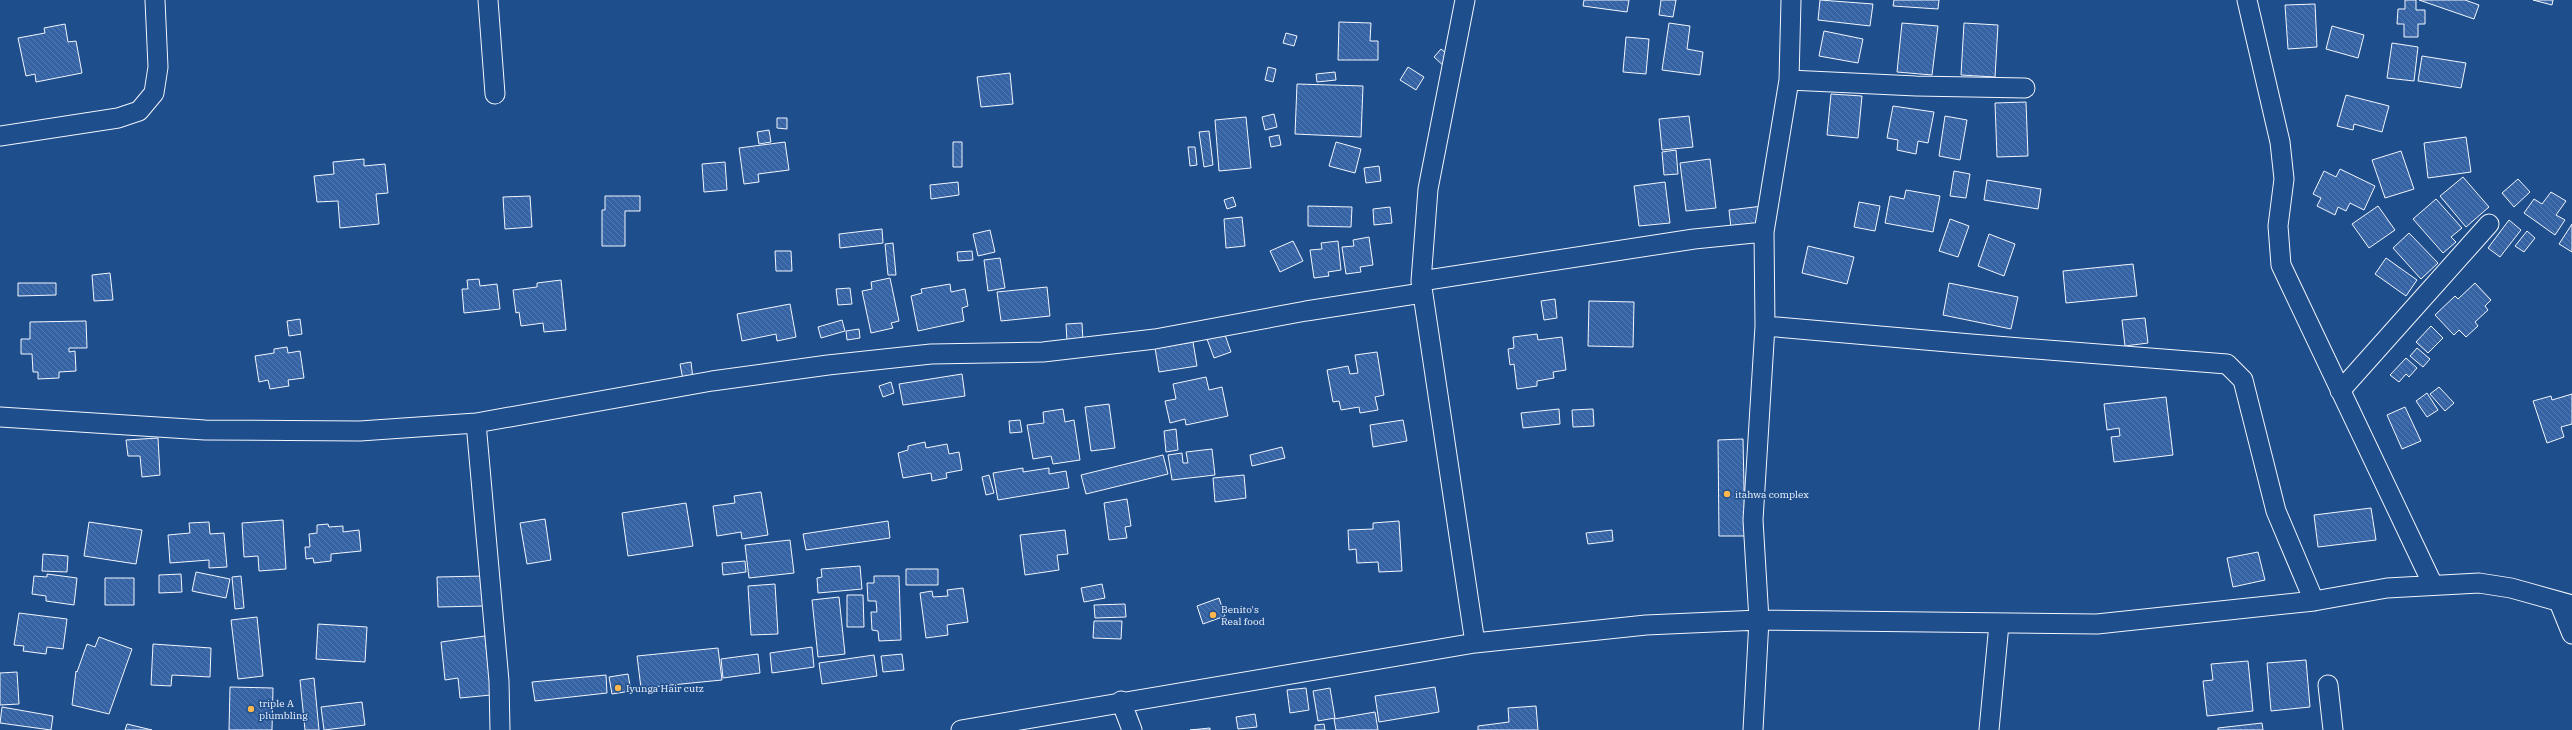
<svg xmlns="http://www.w3.org/2000/svg" width="2572" height="730" viewBox="0 0 2572 730" font-family="'IBM Plex Serif',serif">
  <style>
    .building { fill: url(#building-back-hatch); stroke: #f2f6ff }
    .lines { fill: none; stroke-linecap: round; stroke-linejoin: round }
    .street-casing { stroke: #f2f6ff; stroke-width: 21 }
    .street { stroke: #1f4e8c; stroke-width: 19 }
    .poi-dot { fill: #ffb74d; stroke: #1f4e8c; stroke-width: 1.5 }
    .labels { text-anchor: middle; stroke-width: 3; stroke-linejoin: round; paint-order: stroke }
    .poi-label { font-size: 10px; fill: #f2f6ff; stroke: #1f4e8c; text-anchor: start }
  </style>
  <defs>
    <pattern id="building-back-hatch" width="6" height="6" patternUnits="userSpaceOnUse"><rect width="6" height="6" fill="#3563a3"/><path d="M-1 5l2 2M0 0l6 6M5-1l2 2" fill="none" stroke="#537ab1"/></pattern>
  </defs>
  <rect width="100%" height="100%" fill="#1f4e8c"/>
  <!-- building -->
  <path class="building" d="M1584 0H1629L1627 12 1583 6Z
    M1661 0H1676L1673 17 1659 15Z
    M1820 0 1873 4 1870 26 1818 20Z
    M1894 0H1939L1938 9 1893 6Z
    M2405 0H2416V10H2425V24H2418V37H2404V24H2397L2398 9H2405Z
    M2419 0H2465L2479 5 2474 19Z
    M2533 0H2553L2552 5Z
    M2315 4 2317 47 2288 49 2285 5Z
    M1339 22 1371 23 1370 41H1378V60H1338Z
    M1669 23 1690 26 1687 49 1703 52 1700 75 1662 70Z
    M1902 23 1938 26 1932 75 1897 72Z
    M1964 23 1998 25 1995 77 1961 75Z
    M65 24 68 42 76 41 82 73 36 82 35 74 26 76 18 38 45 33 44 28Z
    M2332 26 2364 35 2358 58 2326 49Z
    M1824 31 1863 39 1858 63 1819 56Z
    M1286 33 1297 36 1294 46 1283 43Z
    M1626 37 1649 39 1646 74 1623 72Z
    M2392 43 2418 47 2414 81 2387 78Z
    M1441 49 1453 59 1446 68 1434 57Z
    M2422 56 2466 63 2461 88 2418 81Z
    M1268 67 1276 69 1273 82 1265 80Z
    M1408 67 1424 77 1416 90 1400 80Z
    M1335 72 1336 80 1317 82 1316 74Z
    M1010 73 1013 104 981 107 977 77Z
    M1297 84 1363 86 1361 137 1295 134Z
    M1831 94 1862 96 1858 138 1827 135Z
    M2346 95 2389 106 2382 132 2354 124 2353 130 2337 126Z
    M2026 102 2028 156 1997 157 1995 103Z
    M1893 106 1934 112 1928 143 1918 141 1916 154 1897 150 1898 140 1887 138Z
    M1274 114 1277 127 1265 130 1262 117Z
    M1689 116 1693 147 1662 150 1659 119Z
    M1945 116 1967 120 1960 160 1939 156Z
    M1246 117 1251 168 1219 171 1215 120Z
    M777 118H787V129L777 128Z
    M769 130 771 142 759 144 757 132Z
    M1209 131 1213 165 1204 167 1199 132Z
    M1279 135 1281 145 1271 147 1269 137Z
    M2466 137 2471 172 2428 178 2424 143Z
    M785 142 789 170 758 174 759 182 744 184 739 148Z
    M953 142H962V167H953Z
    M1336 142 1361 149 1355 173 1329 166Z
    M1188 147H1195L1197 165 1190 166Z
    M1676 150 1678 174 1664 175 1662 152Z
    M2401 151 2414 189 2385 198 2372 160Z
    M364 159V166L385 164 388 193 376 194 379 224 340 228 338 201 317 202 314 176 334 174 333 162Z
    M1710 159 1716 208 1686 211 1680 163Z
    M725 162 727 190 704 192 702 164Z
    M1379 166 1381 181 1366 183 1364 168Z
    M2340 169 2375 186 2364 210 2350 203 2346 211 2338 207 2335 215 2317 206 2321 198 2313 194 2324 171 2336 177Z
    M1954 171 1970 174 1966 198 1950 196Z
    M2463 177 2489 207 2466 227 2440 196Z
    M2518 179 2530 192 2514 207 2502 193Z
    M1987 180 2041 189 2038 209 1984 200Z
    M958 182 959 195 931 199 930 185Z
    M1665 182 1670 223 1639 226 1634 186Z
    M1906 190 1940 196 1933 232 1885 223 1890 196 1904 199Z
    M2551 192 2566 201 2556 215 2565 220 2555 235 2524 213 2534 199 2542 204Z
    M530 196 532 227 505 229 503 197Z
    M605 196H640V211H625V246H602V210H605Z
    M1233 197 1236 206 1227 209 1224 200Z
    M2436 199 2462 228 2451 237 2456 242 2443 253 2413 219Z
    M1859 202 1880 206 1875 231 1854 227Z
    M1308 206 1352 207 1351 227 1308 226Z
    M1763 206 1765 224 1731 228 1729 210Z
    M2378 206 2395 230 2369 248 2352 224Z
    M1390 207 1392 223 1374 225 1373 209Z
    M1242 217 1245 246 1226 248 1224 219Z
    M1950 219 1969 226 1958 257 1939 251Z
    M2509 220 2521 230 2500 257 2488 248Z
    M2572 224V252L2559 244Z
    M882 229 883 243 840 248 839 234Z
    M990 230 995 252 978 256 973 234Z
    M2527 231 2535 238 2524 252 2515 246Z
    M2409 233 2438 263 2421 279 2393 248Z
    M1989 234 2015 244 2004 276 1978 266Z
    M1369 237 1373 265 1360 267 1361 272 1346 274 1342 247 1354 246 1353 240Z
    M1293 241 1303 261 1280 272 1270 251Z
    M1338 241 1341 270 1328 272 1329 276 1314 278 1310 250 1322 249 1321 243Z
    M893 243 896 275H888L885 244Z
    M1808 246 1854 257 1847 284 1802 273Z
    M775 251H791L792 271H776Z
    M972 251 973 260 958 261 957 252Z
    M1000 258 1005 288 988 291 984 260Z
    M2386 258 2417 280 2406 296 2375 274Z
    M2133 264 2137 296 2066 303 2063 271Z
    M110 273 113 300 94 301 92 275Z
    M890 278 899 321 891 323 893 328 871 333 862 291 872 289 871 282Z
    M479 279 480 286 497 284 500 309 464 313 462 289H468L467 280Z
    M561 280 566 330 544 332 543 323 521 326 519 312 516 313 513 290 537 287V283Z
    M18 283H56V295L18 296Z
    M1949 283 2018 297 2011 329 1943 315Z
    M2475 283 2491 300 2485 306 2488 310 2475 322 2478 326 2466 337 2459 330 2454 335 2435 315 2455 296 2458 299Z
    M950 284 951 292 965 289 968 306 962 308 964 321 918 331 911 296 922 293 921 289Z
    M1047 287 1050 316 1001 321 997 292Z
    M850 288 852 304 838 305 836 289Z
    M1555 299 1557 318 1544 320 1541 301Z
    M1589 301 1634 302 1633 347 1588 346Z
    M790 304 796 337 777 341 776 334 742 341 737 314Z
    M2145 318 2148 343 2125 346 2122 320Z
    M300 319 302 334 289 336 287 321Z
    M842 320 845 331 821 338 818 327Z
    M86 321 87 348H69V352L75 351 76 371 59 372V378L38 379V372H33L32 354H21V339H30V322Z
    M1082 323 1083 341H1067L1066 324Z
    M2431 326 2443 338 2428 353 2416 342Z
    M859 329 860 338 847 340 846 331Z
    M1224 332 1231 352 1214 358 1207 339Z
    M1537 334 1538 340 1562 337 1566 370 1553 372 1554 378 1537 381V386L1517 389 1514 364 1510 365 1508 349 1514 348 1513 337Z
    M1193 342 1197 366 1159 372 1155 348Z
    M287 347 288 353 300 351 304 378 288 380 289 386 270 389 268 380 259 382 255 356 274 353V349Z
    M2417 348 2430 359 2423 367 2410 356Z
    M1377 352 1384 395 1375 397 1378 410 1360 413 1359 407 1341 410 1339 401 1333 402 1327 370 1348 366 1350 374 1358 373 1355 355Z
    M2406 358 2417 368 2409 377 2406 374 2399 382 2390 375Z
    M691 362 693 379 683 380 680 364Z
    M962 374 965 396 903 405 899 384Z
    M1206 377 1209 390 1222 387 1228 416 1186 425 1185 419 1170 423 1165 401 1176 399 1173 384Z
    M891 382 894 393 883 397 879 386Z
    M2439 387 2454 403 2445 411 2430 394Z
    M2427 393 2438 410 2427 417 2416 401Z
    M2572 394V424L2561 427 2564 437 2547 443 2533 401 2551 396 2552 400Z
    M2166 397 2173 455 2114 462 2111 437 2120 436 2119 428 2107 430 2104 404Z
    M1109 404 1115 448 1091 451 1085 407Z
    M2405 407 2421 441 2402 449 2387 415Z
    M1063 409 1065 422 1074 420 1080 460 1053 464 1051 456 1033 459 1027 425 1044 423 1043 412Z
    M1559 409 1560 424 1523 428 1521 413Z
    M1593 409 1594 426 1573 427 1572 410Z
    M1020 420 1022 432 1010 433 1009 421Z
    M1403 420 1407 441 1373 447 1370 425Z
    M1176 429 1178 450 1166 452 1164 431Z
    M158 438 160 475 142 477 140 456H128L126 440Z
    M1743 439 1745 536H1719L1718 440Z
    M925 442 926 448 947 444 949 454 959 452 962 470 946 473 947 478 932 481 931 473 903 478 898 453 908 450V446Z
    M1282 447 1285 458 1252 466 1250 455Z
    M1212 449 1215 475 1172 480 1168 455 1182 453 1183 463H1188L1186 452Z
    M1163 455 1168 474 1086 494 1081 475Z
    M1023 468V472L1049 468V474L1066 471 1069 488 998 500 993 473Z
    M989 475 994 493 986 495 982 477Z
    M1244 475 1246 498 1215 502 1213 478Z
    M761 492 768 535 742 539 741 532 717 536 713 506 735 503 734 496Z
    M1127 499 1131 526 1125 527 1127 538 1109 540 1104 503Z
    M686 503 693 546 628 556 622 513Z
    M2371 508 2376 540 2318 547 2314 515Z
    M545 519 551 560 527 564 520 523Z
    M283 520 286 569 259 571 258 556 244 557 242 523Z
    M888 521 890 538 806 550 803 534Z
    M1399 521 1402 571 1379 572 1378 562 1357 563 1356 549 1349 550 1348 530 1373 529V523Z
    M89 522 142 530 136 564 84 556Z
    M209 522 210 534 224 533 227 567 209 568V560L170 563 168 535 190 533 189 523Z
    M328 524 329 527 343 526V532L359 530 361 551 331 554V561L314 563 313 558 306 559 305 547H310L309 534 317 533V525Z
    M1065 530 1068 554 1057 555 1059 570 1025 575 1020 535Z
    M1612 530 1613 541 1588 544 1586 533Z
    M790 540 794 573 749 578 745 545Z
    M2258 552 2265 580 2233 587 2227 558Z
    M43 554 68 556 67 572 42 571Z
    M745 561 746 572 723 575 722 563Z
    M860 566 862 589 818 593 817 578 822 577 821 569Z
    M906 569H938V585H906Z
    M196 572 230 579 226 598 192 591Z
    M47 574 77 578 74 605 46 601V596L32 594 34 576 47 577Z
    M181 574 182 592 159 593V575Z
    M241 576 244 608 235 609 232 577Z
    M485 576 486 606 438 607 437 577Z
    M874 576H899L901 640 879 641 878 631 872 630 871 612H877L876 601H868L867 583H874Z
    M105 578H134V605H105Z
    M775 584 778 634 751 635 748 586Z
    M1102 584 1105 598 1084 602 1081 588Z
    M963 588 968 622 947 625 948 635 926 638 920 593 932 591 933 597 948 596 947 590Z
    M847 595H863L864 627H847Z
    M839 597 845 654 818 657 812 600Z
    M1219 598 1225 616 1203 624 1197 606Z
    M1125 604 1126 617 1095 618 1094 605Z
    M19 613 67 619 63 649 47 647 46 654 23 651 24 646 14 645Z
    M257 617 263 676 238 679 231 620Z
    M1094 621H1122L1121 639 1093 638Z
    M318 624 367 627 365 662 316 659Z
    M485 636 491 695 460 698 458 678 445 680 441 642Z
    M99 637 132 649 109 714 72 705 76 671 77 672 87 644 95 647Z
    M153 644 211 648 210 677 172 675 171 686 151 685Z
    M812 647 814 667 772 673 770 653Z
    M718 648 722 680 641 688 637 656Z
    M758 654 760 673 723 678 721 659Z
    M902 654 904 670 883 672 881 656Z
    M874 655 877 676 822 684 819 663Z
    M2306 660 2310 707 2271 711 2267 663Z
    M2248 661 2253 711 2207 716 2203 681 2213 680 2211 664Z
    M17 672 19 704 0 705V673Z
    M628 674 631 691 612 694 609 677Z
    M606 675 607 693 535 701 532 682Z
    M314 678 319 730H305L300 680Z
    M230 687 273 688 272 730H229Z
    M1435 687 1439 712 1379 722 1375 696Z
    M1306 688 1309 710 1290 713 1287 690Z
    M1330 688 1335 718 1318 721 1313 691Z
    M362 702 365 725 324 730 321 707Z
    M1536 706 1538 730H1478V726L1509 722 1508 708Z
    M2 707 53 716 51 730 0 723Z
    M1375 712 1378 730H1336L1334 719Z
    M1255 714 1257 727 1238 729 1236 717Z
    M2262 723 2263 730H2218V728Z
    M127 724 152 730H125Z
    M1324 724 1325 730H1315V725Z
    M1210 728V730H1190Z"/>
  <g class="lines">
    <defs>
      <path id="street" d="M488 0 495 94
        M1465 0 1428 189 1421 281 1475 643
        M2247 0 2280 142 2284 179 2278 226 2281 265 2433 585
        M1789 80 1916 86 2025 88
        M0 136 118 118 139 111 154 93 158 67 155 0
        M1421 281 1694 239 1764 232
        M1765 326 1971 344 2227 364 2243 380 2276 511 2314 601
        M2340 391 2489 224
        M0 417 205 430 360 431 476 423 712 381 828 365 931 354 1043 352 1155 339 1306 311 1422 293
        M476 423 499 681 500 730
        M2559 602 2572 634
        M2328 685 2333 730
        M1121 701 1132 730
        M961 730 1475 643 1646 625 1759 620 2097 624 2314 601 2387 588 2479 583 2511 588 2572 605
        M1753 730 1759 620 1753 520 1765 326 1764 232 1789 80 1791 0
        M1989 730 1999 624"/>
    </defs>
    <!-- street casing -->
    <use href="#street" class="street-casing"/>
    <!-- street -->
    <use href="#street" class="street"/>
  </g>
  <!-- markers -->
  <g class="poi-dot">
    <circle cx="1727" cy="494" r="4"/>
    <circle cx="1213" cy="615" r="4"/>
    <circle cx="618" cy="688" r="4"/>
    <circle cx="251" cy="709" r="4"/>
  </g>
  <g class="labels">
    <!-- poi labels -->
    <g class="poi-label">
      <text x="1735" y="498">itahwa complex</text>
      <text x="1221" y="613">Benito's<tspan x="1221" dy="12">Real food</tspan></text>
      <text x="626" y="692">Iyunga Hair cutz</text>
      <text x="259" y="707">triple A<tspan x="259" dy="12">plumbling</tspan></text>
    </g>
  </g>
</svg>
